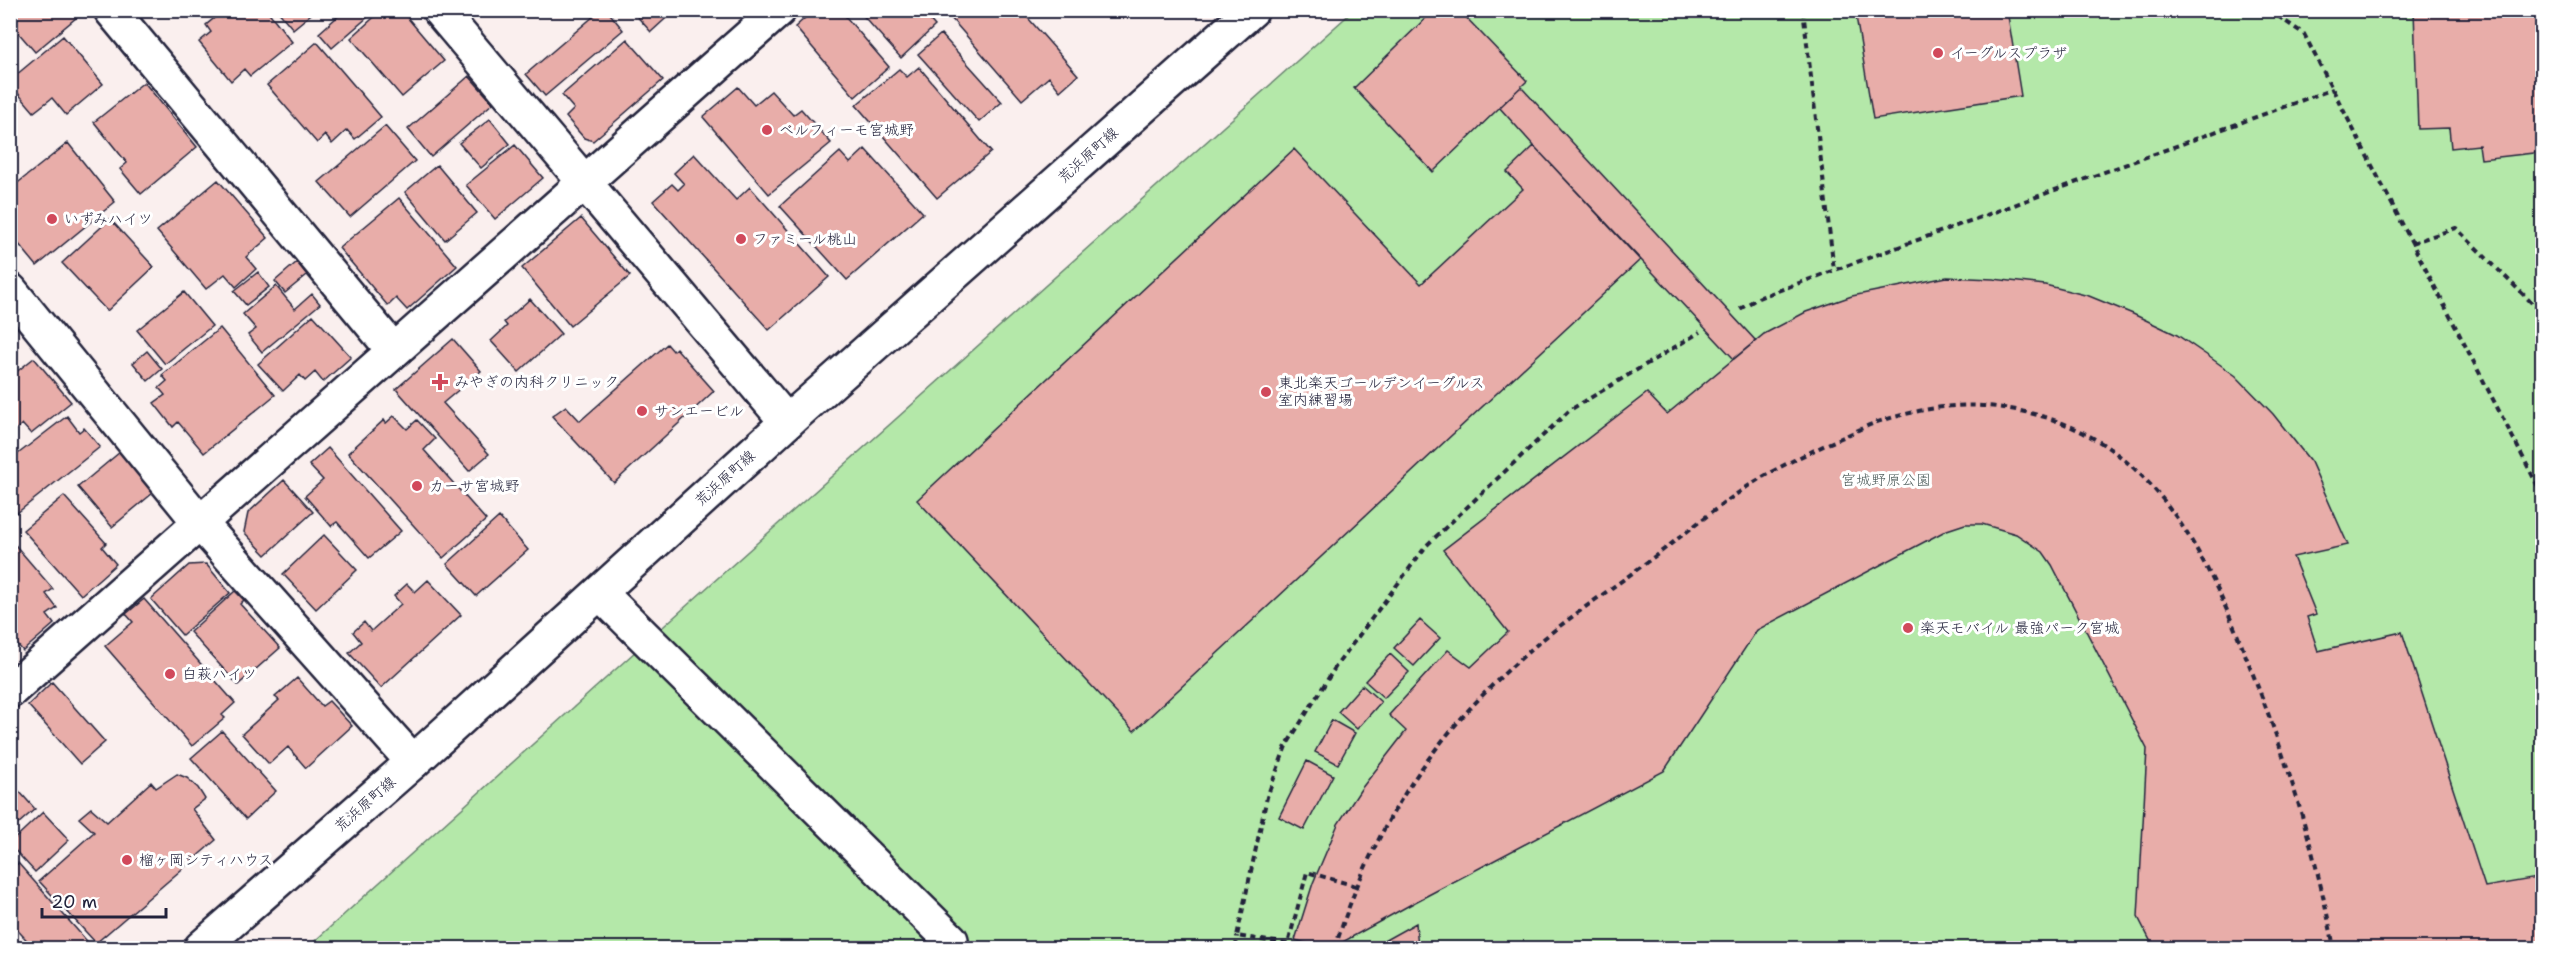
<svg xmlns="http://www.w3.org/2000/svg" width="2553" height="959" viewBox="0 0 2553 959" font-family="'Shantell Sans','Klee One',sans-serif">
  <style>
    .green { fill: #b4e8a9; stroke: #6b8572; stroke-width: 1.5 }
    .building { fill: #e8ada9; stroke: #22223b; stroke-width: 1.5 }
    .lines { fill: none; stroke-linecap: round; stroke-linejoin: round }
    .minor-casing { stroke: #22223b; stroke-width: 38 }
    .major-casing { stroke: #22223b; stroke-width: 38 }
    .path { stroke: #22223b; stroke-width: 4; stroke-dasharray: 6 4.5; stroke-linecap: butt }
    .minor { stroke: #fff; stroke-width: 33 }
    .major { stroke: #fff; stroke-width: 33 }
    .poi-dot { fill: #d1495b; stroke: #fff; stroke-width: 2 }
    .labels { text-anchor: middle; stroke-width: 6; stroke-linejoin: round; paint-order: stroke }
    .poi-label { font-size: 15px; fill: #22223b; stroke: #fff; text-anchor: start }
    .street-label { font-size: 15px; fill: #22223b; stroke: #fff }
    .park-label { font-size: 15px; fill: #4e5d5c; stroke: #fff }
  </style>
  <rect width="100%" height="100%" fill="#faefee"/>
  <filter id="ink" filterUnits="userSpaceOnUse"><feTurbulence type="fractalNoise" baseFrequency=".0167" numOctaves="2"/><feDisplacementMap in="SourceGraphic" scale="12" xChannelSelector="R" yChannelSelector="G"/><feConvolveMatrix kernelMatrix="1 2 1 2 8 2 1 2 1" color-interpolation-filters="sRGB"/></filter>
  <g filter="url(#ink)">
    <!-- green -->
    <path class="green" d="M1353 11H2542V948H307L636 651Z"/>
    <!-- building -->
    <path class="building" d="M10 10H82L83 12 35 52 10 23Z
      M224 10H267L292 42 250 76 244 69 231 81 199 42 211 32 206 25Z
      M277 10H316L293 29Z
      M345 10H376L332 48 319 33Z
      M382 10H401L444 61 402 97 351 38Z
      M601 10H607L623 30 545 96 526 74Z
      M635 10H675L651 32 633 12Z
      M814 10H840L889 67 855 97 795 27Z
      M858 10H921L935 26 901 58Z
      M944 10H1021L1078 75 1060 91 1049 77 1022 100Z
      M1434 10H1459L1527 81 1433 172 1354 88Z
      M1855 10H2007L2021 96 1873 119Z
      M2414 10H2542V152L2481 159 2479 145 2451 148 2449 128 2418 129Z
      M941 34 1002 102 979 122 918 54Z
      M63 36 103 84 66 115 52 98 34 112 10 84V80Z
      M627 39 663 80 593 141 584 138 566 117 574 109 562 95Z
      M317 42 381 117 355 139 347 130 332 144 325 135 317 143 267 85Z
      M919 67 991 152 937 198 856 105 899 69 907 77Z
      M469 76 493 103 431 157 408 129Z
      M144 82 197 147 141 194 120 169 127 163 94 122Z
      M738 87 754 105 771 91 793 115 801 109 831 143 769 194 703 117Z
      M1521 87 1756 341 1734 359 1534 146 1499 107Z
      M490 119 510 144 481 168 459 143Z
      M385 126 415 161 350 217 319 182Z
      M68 143 115 202 37 266 13 237 10 239V189Z
      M515 145 543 178 495 219 466 185Z
      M1534 146 1640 260 1134 731 917 500 1294 149 1421 284 1523 189 1507 172Z
      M865 149 923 213 847 280 780 206 840 152 850 163Z
      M694 154 736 200 750 187 829 277 769 330 653 201 672 184 678 190 684 184 674 173Z
      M437 165 477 213 445 240 405 192Z
      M218 180 268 238 246 257 256 269 236 287 225 274 206 289 157 231Z
      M399 198 457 266 407 310 396 298 388 306 339 248Z
      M581 218 630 276 570 326 522 268Z
      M110 219 154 267 107 311 62 263Z
      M297 262 307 275 285 293 275 281Z
      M258 272 269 287 246 305 234 291Z
      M1947 277 1993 279 2045 285 2089 296 2133 314 2177 335 2208 356 2236 376 2273 414 2311 462 2348 545 2293 557 2316 614 2307 617 2318 651 2402 632 2485 887 2537 878 2542 904V948H2154L2138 917 2147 749 2052 565 2043 552 2016 534 1982 524H1965L1947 530 1757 630 1664 771 1417 901 1332 948H1323L1295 940 1313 883 1338 824 1361 789 1406 731 1389 715 1448 650 1471 667 1508 632 1443 550 1647 393 1667 414 1764 334 1806 312 1852 296Z
      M276 286 295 309 312 294 320 304 262 352 248 335 256 329 243 314Z
      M184 292 212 326 165 364 137 330Z
      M530 299 561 334 519 372 491 341 507 326 504 322Z
      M313 315 351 357 323 382 315 372 305 381 300 375 283 391 258 364Z
      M220 328 275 395 204 453 178 422 173 427 154 403 165 395 159 388 167 381 162 375Z
      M453 339 481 371 443 403 489 454 469 471 396 389Z
      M667 344 673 351 676 348 714 391 614 483 552 416 566 406 580 421Z
      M147 351 162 369 148 381 133 363Z
      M34 358 71 402 31 434 22 424 11 434 10 377Z
      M67 416 79 432 84 428 100 447 17 513 10 504V460Z
      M394 416 407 429 417 420 435 439 424 450 486 520 443 558 348 453 384 420 386 423Z
      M328 448 401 531 369 558 337 522 331 526 305 496 323 480 309 465Z
      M120 452 153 493 112 527 78 487Z
      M284 480 313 512 266 555 244 532 248 513Z
      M64 496 106 543 102 547 116 564 81 595 23 530Z
      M499 517 528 550 476 596 447 564Z
      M324 535 357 570 316 609 283 574Z
      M10 539 53 589 46 594 57 608 47 615 54 624 23 651 10 636Z
      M206 564 230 593 182 635 151 599 189 565Z
      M428 580 461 615 381 688 349 653 361 642 353 632 364 622 371 631 401 604 394 596 407 584 415 592Z
      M235 591 244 600 240 604 280 648 238 685 190 632Z
      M144 599 235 703 222 715 225 718 192 746 105 646 133 622 126 614Z
      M1420 620 1440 638 1414 666 1394 648Z
      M1390 654 1409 672 1384 698 1365 681Z
      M297 678 322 706 329 701 352 726 306 768 288 747 269 764 242 734 279 700 275 697Z
      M52 682 105 742 80 764 28 705Z
      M1362 685 1381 702 1357 729 1338 712Z
      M1332 720 1355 733 1338 764 1315 752Z
      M222 731 276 791 246 819 191 758Z
      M1307 761 1333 775 1304 830 1279 817Z
      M177 774 187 778 198 788 205 799 192 809 216 840 96 943 39 881 94 832 79 818 91 808 107 822 151 782 156 788Z
      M10 781 35 809 10 831Z
      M43 812 69 840 35 872 10 845V843Z
      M18 863 93 948H34L10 922V870Z
      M1416 923 1418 948H1371Z"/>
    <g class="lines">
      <defs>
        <path id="minor" d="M111 10 394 351
          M439 10 787 422
          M10 290 201 524 413 762
          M600 593 951 940
          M10 691 779 10"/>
        <path id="major" d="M201 948 413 762 787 422 1252 10"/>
      </defs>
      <!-- minor casing -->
      <use href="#minor" class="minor-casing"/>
      <!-- major casing -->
      <use href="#major" class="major-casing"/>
      <!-- path -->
      <path class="path" d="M1803 10 1834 270
        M2269 10 2304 34 2542 494
        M2412 243 2456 228 2542 313
        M1740 309 1758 298 2333 89
        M1356 886 1307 872 1288 944 1237 936 1267 797 1286 746 1336 666 1427 545 1570 410 1700 332
        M1236 948 1237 936
        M1335 948C1372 828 1432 736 1527 653 1564 620 1608 592 1647 562 1683 536 1718 505 1756 481 1782 465 1812 451 1841 438 1855 432 1869 424 1884 420 1944 402 1988 400 2048 418 2167 456 2215 576 2256 682 2290 768 2317 858 2334 948"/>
      <!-- minor -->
      <use href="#minor" class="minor"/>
      <!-- major -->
      <use href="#major" class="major"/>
    </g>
  </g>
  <!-- markers -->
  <g class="poi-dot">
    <circle cx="1938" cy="53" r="6"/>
    <circle cx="767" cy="130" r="6"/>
    <circle cx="52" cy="219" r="6"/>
    <circle cx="741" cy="239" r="6"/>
    <path d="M437 373h6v6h6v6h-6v6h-6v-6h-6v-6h6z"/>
    <circle cx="1266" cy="392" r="6"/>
    <circle cx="642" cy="411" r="6"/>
    <circle cx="417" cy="486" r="6"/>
    <circle cx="1908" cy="628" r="6"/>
    <circle cx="170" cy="674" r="6"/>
    <circle cx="127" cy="860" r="6"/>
  </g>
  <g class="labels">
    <!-- poi labels -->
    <g class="poi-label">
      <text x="1950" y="58">イーグルスプラザ</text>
      <text x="779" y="135">ベルフィーモ宮城野</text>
      <text x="64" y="224">いずみハイツ</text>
      <text x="753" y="244">ファミール桃山</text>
      <text x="454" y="387">みやぎの内科クリニック</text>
      <text x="1278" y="388">東北楽天ゴールデンイーグルス<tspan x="1278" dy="17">室内練習場</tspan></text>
      <text x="654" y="416">サンエービル</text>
      <text x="429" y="491">カーサ宮城野</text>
      <text x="1920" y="633">楽天モバイル 最強パーク宮城</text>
      <text x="182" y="679">白萩ハイツ</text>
      <text x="139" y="865">榴ヶ岡シティハウス</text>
    </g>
    <!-- street labels -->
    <g class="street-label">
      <text transform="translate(1088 155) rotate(-42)" y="5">荒浜原町線</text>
      <text transform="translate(725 478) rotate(-42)" y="5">荒浜原町線</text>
      <text transform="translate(365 804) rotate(-41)" y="5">荒浜原町線</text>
    </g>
    <!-- park labels -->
    <g class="park-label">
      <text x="1886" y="485">宮城野原公園</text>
    </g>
  </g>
  <!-- margin -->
  <rect width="2553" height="959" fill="none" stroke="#fff" stroke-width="36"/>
  <rect x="18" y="18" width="2517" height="923" fill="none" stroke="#22223b" stroke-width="2" filter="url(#ink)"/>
  <!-- scale -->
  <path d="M42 908v9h124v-9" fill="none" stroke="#22223b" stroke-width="3"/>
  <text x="51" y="908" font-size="18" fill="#22223b" stroke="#ffffff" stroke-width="4.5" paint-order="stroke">20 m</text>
</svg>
